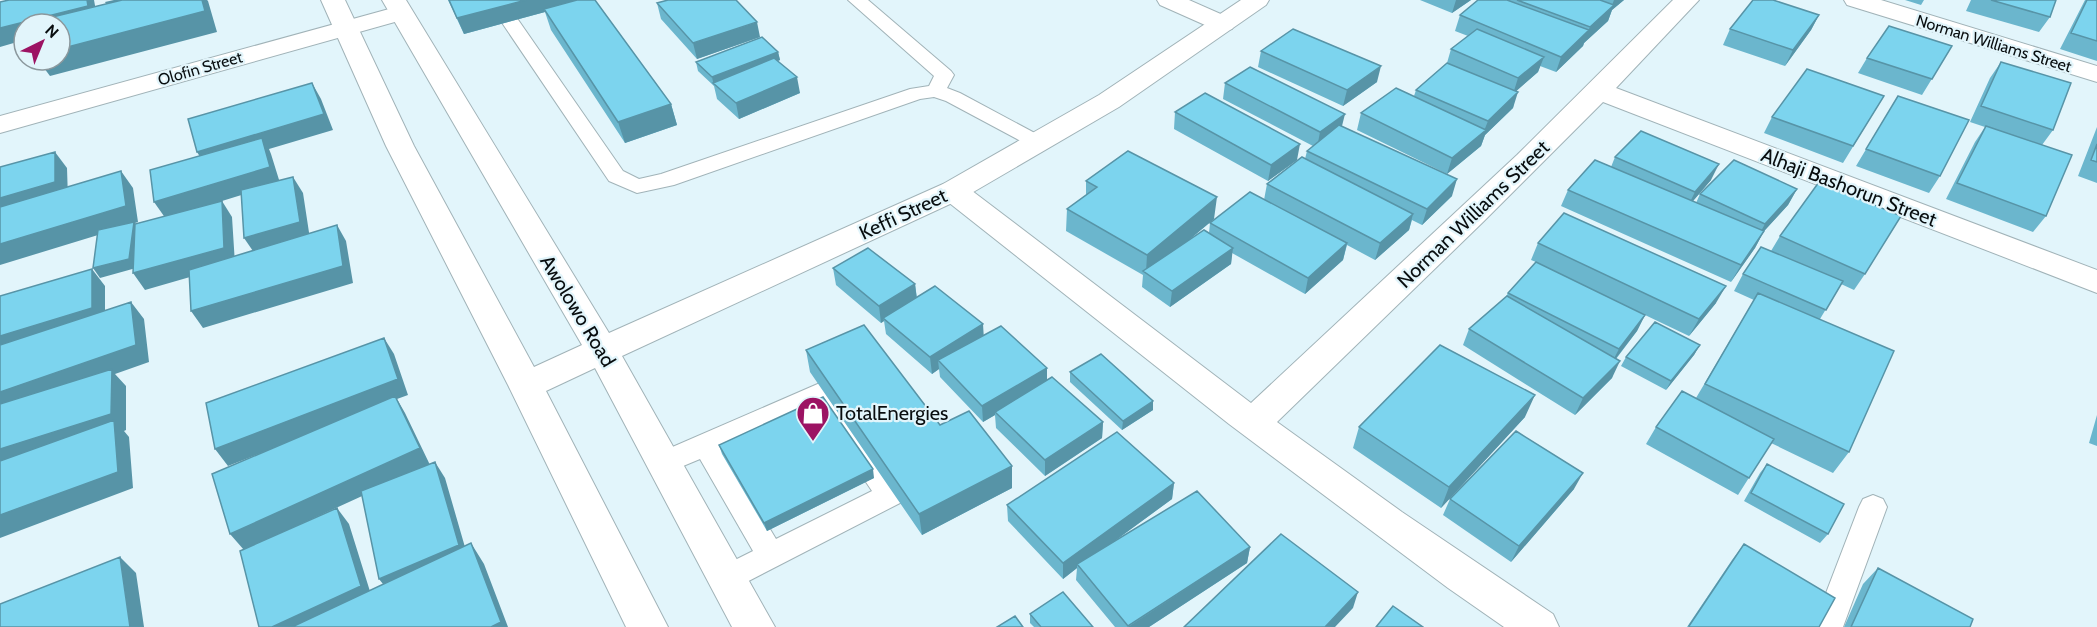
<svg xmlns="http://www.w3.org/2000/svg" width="2097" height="627" viewBox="0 0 2097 627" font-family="Cabin,sans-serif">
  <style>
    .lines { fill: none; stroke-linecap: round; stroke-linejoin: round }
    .service-casing { stroke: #a1b3b8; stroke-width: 2 }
    .minor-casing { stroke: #a1b3b8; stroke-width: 2 }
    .secondary-casing { stroke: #a1b3b8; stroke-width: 2 }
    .service { fill: #fff; fill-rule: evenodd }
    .minor { fill: #fff; fill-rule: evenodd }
    .secondary { fill: #fff; fill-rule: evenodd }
    .wall { fill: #6bb6cd }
    .shaded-wall { fill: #5794a7 }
    .building { fill: #7cd4ee; stroke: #5794a7; stroke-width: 1.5 }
    .labels { text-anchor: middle; stroke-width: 4.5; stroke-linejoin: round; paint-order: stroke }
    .far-street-label { font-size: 16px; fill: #080d0f; stroke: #e2f5fb }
    .street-label { font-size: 20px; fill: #080d0f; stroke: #e2f5fb }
    .poi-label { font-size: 20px; fill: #080d0f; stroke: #e2f5fb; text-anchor: start }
  </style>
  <rect width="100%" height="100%" fill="#e2f5fb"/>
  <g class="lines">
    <defs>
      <path id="service" d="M498 0 505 1 623 171 639 179 661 174 910 89 929 86 934 76 848 0H868L951 71 954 75 947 88 960 93 1044 138 1047 142 1044 146 1037 148 1030 146 946 101 934 97 920 99 674 185 637 193 609 181 490 5Z
        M820 383 829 386 900 487 904 495 900 503 737 587 727 591 717 587 712 578 717 569 753 551 700 459 664 474 654 471 650 463 654 455ZM815 406 872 491 776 539 722 449Z
        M1873 495 1883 499 1887 507 1843 627H1813L1859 507 1863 499Z"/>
      <path id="minor" d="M1157 0H1189L1232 19 1235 24 1232 29 1223 31 1214 29 1160 5Z
        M1673 0H1699L1616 88 2097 270V293L1603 102 1484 221 1277 422 1402 512 1553 614 1559 627H1504L1448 588 1229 424 943 198 938 191 943 184 953 182 963 184 1251 403 1517 155Z
        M1844 0H1881L2097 66V82L1847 5Z
        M400 6 409 8 412 13 409 18 0 133V116Z"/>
      <path id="secondary" d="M321 0H345L414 146 534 367 582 345 382 0H406L609 333 943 184 1099 95 1241 0H1269L1266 5 1119 107 963 198 622 356 775 627H732L595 368 546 391 668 627H626L508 385 386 146Z"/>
    </defs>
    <!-- service casing -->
    <use href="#service" class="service-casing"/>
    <!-- minor casing -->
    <use href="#minor" class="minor-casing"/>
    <!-- secondary casing -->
    <use href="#secondary" class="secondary-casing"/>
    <!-- service -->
    <use href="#service" class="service"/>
    <!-- minor -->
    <use href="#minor" class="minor"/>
    <!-- secondary -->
    <use href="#secondary" class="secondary"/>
  </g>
  <!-- wall -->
  <path class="wall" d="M448 0H595L671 104 677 125 625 143 551 30 545 12 464 34Z
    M1420 0H1471L1452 13Z
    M1478 0H1624L1612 10 1608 21 1584 43 1583 46 1556 72 1540 66 1538 72 1516 91 1513 108 1485 135 1481 146 1447 174 1357 130 1361 113 1414 96 1416 90 1447 63 1451 49 1468 36 1455 31 1460 15Z
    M1905 0H1924L1921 5Z
    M1971 0H2056L2050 17 2039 32 1966 11Z
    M2085 0H2097V61L2060 49Z
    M657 3 760 37 697 59 661 19Z
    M1819 15 1811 30 1785 66 1723 45 1730 29Z
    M1952 46 1922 95 1858 73 1867 58Z
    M1261 51 1377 82 1343 106 1258 67Z
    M778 52 780 60 778 61 800 93 739 119 717 99 714 86 698 71 696 62Z
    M2001 62 2053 130 2042 145 2046 216 2033 232 1946 199 1975 142 1985 127 1970 122 1990 78Z
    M1225 83 1342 126 1452 196 1422 225 1412 220 1409 230 1375 260 1347 245 1343 260 1305 294 1232 253 1231 264 1170 307 1142 287 1143 275 1066 231 1067 209 1086 195V181L1214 219 1189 240 1209 233 1210 223 1264 200 1267 184 1305 159 1307 151 1313 146 1223 99Z
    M1884 96 1843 163 1764 133 1772 117Z
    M1898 96 1940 176 1929 193 1856 166Z
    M1175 112 1297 160 1268 181 1174 129Z
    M2097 127V183L2078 176Z
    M1615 157 1711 180 1693 201 1696 203 1700 194 1797 189 1788 205 1764 231 1755 248 1731 282 1561 206 1568 190 1611 167Z
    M1780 236 1865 274 1854 290 1841 284 1820 319 1849 452 1833 473 1771 443 1738 495 1646 444 1656 427 1696 398 1754 300 1734 291 1743 274 1771 251Z
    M1538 243 1716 303 1689 336 1645 315 1637 331 1616 359 1612 378 1575 415 1463 345 1469 329 1506 297 1508 293 1536 262 1531 260Z
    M833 268 915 284 917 298 983 324V336L1047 368V380L1103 422 1102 438 1045 476 996 428 995 415 983 422 940 377 939 369 932 374 886 334 884 321 881 323 836 285Z
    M1700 345 1694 355 1666 390 1621 366 1626 357Z
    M806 350 940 425 1012 488 922 535 810 372Z
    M1070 372 1153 410 1122 430 1070 382Z
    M2097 415V446L2089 443Z
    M1525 417 1441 508 1353 448 1359 427Z
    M719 445 874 478 767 531 722 454Z
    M1767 464 1828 534 1820 543 1744 501 1760 473Z
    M1174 483 1172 499 1112 543 1250 547 1247 563 1149 627H1115L1076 580 1077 568 1063 579 1008 521 1007 505Z
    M1574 489 1511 562 1443 515 1450 499Z
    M1744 544 1819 627H1687L1732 560Z
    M1878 568 1970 627H1844L1863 584Z
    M1030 614 1093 627H1034L1030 623Z"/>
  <!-- shaded-wall -->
  <path class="shaded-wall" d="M87 0H94L98 22 60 24H24V40L0 47V28Z
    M114 0H187L115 18 105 2Z
    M202 0H207L208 1 217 32 50 76 38 60H60V49Z
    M526 0H589L544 9 545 12 464 34 457 18Z
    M1456 0H1471L1452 13Z
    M1614 0H1624L1612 10 1608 21 1584 43 1583 46 1556 72 1561 57 1588 31 1590 27 1611 8Z
    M1819 15 1811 30 1785 66 1793 50Z
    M757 22 760 37 697 59 693 43Z
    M778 52 780 60 716 85 713 83 714 86 712 77Z
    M1544 57 1538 72 1513 94 1518 78Z
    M1381 66 1377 82 1343 106 1347 90Z
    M797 77 800 93 739 119 736 103Z
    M312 83 321 99 333 130 269 149 271 154 280 183 222 201 232 217 235 264 145 290 133 273 166 219 154 202 207 168 197 152Z
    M1518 92 1513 108 1485 135 1481 146 1447 174 1452 158 1484 131 1488 121Z
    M671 104 677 125 625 143 618 122Z
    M1345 114 1341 130 1317 148 1320 132Z
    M1300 144 1297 160 1268 181 1271 165Z
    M55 152 67 168 68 199 0 218V198Z
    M1719 164 1711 180 1687 208 1695 192Z
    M121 171 133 188 138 222 135 223 140 231 136 268 100 278 93 268 134 224 0 265V244Z
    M293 177 303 193 310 239 255 254 244 238Z
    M1457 179 1452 196 1422 225 1427 209Z
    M1797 189 1788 205 1756 240 1765 224Z
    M1217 197 1214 219 1148 274 1146 272 1147 255Z
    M1413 214 1409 230 1375 260 1380 243Z
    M337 225 346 241 353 283 203 328 191 311Z
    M1764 231 1755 248 1731 282 1741 265Z
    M1347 243 1343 260 1305 294 1308 278Z
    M1233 248 1231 264 1170 307 1172 291Z
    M92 269 105 286V325L0 357V336Z
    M915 284 917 301 883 318 884 321 881 323 879 306Z
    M1726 286 1716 303 1689 336 1699 319Z
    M131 302 144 319 149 362 115 374 126 386V430L124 431 129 437 133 488 0 538V392Z
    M1645 315 1637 331 1610 366 1619 349Z
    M983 324 984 340 938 360 939 369 932 374 930 357Z
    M384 338 394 354 408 395 397 399 405 413 430 465 244 550 230 534 397 400 228 466 215 449Z
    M1700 345 1694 355 1666 390 1671 381Z
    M1620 361 1612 378 1575 415 1583 398Z
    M1047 368V385L995 412V415L983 422 982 406Z
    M1535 395 1525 417 1441 508 1449 487Z
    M1153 401V410L1122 430 1123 421Z
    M1103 422 1102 438 1045 476V460Z
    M435 462 445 478 469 561 391 594 379 579Z
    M1012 466V488L922 535 919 514Z
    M873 469 874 478 767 531 764 523Z
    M1583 473 1574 489 1511 562 1519 546Z
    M1174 483 1172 499 1079 567 1077 564V568L1063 579V563Z
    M337 508 349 524 373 601 319 627H272Z
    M471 543 484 564 508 627H491Z
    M1250 547 1247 563 1149 627H1128Z
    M120 557 136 573 144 627H130Z
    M1358 592 1353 608 1335 627H1325Z"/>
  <!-- building -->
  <path class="building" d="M9 0H87L88 6 0 28V2Z
    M122 0H202L205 11 60 49V24H32V22Z
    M449 0H526L457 18Z
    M577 0H595L671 104 618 122 544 9Z
    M668 0H736L757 22 693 43 657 3Z
    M1478 0H1507L1589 30 1561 57 1460 15Z
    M1517 0H1600L1614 5 1590 27Z
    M1753 0H1773L1819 15 1793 50 1730 29Z
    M1991 0H2056L2050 17Z
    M2087 0H2097V41L2071 33Z
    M1889 26 1952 46 1932 79 1867 58Z
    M1293 29 1381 66 1347 90 1261 51Z
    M1477 29 1544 57 1518 78 1451 49Z
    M762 37 778 52 712 77 696 62Z
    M774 58 797 77 736 103 713 83Z
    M2001 62 2071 83 2053 130 1981 106Z
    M1447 63 1518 92 1488 121 1416 90Z
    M1250 67 1345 114 1320 132 1225 83Z
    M1807 69 1884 96 1853 146 1772 117Z
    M312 83 324 114 197 152 188 119Z
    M1396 88 1486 130 1452 158 1361 113Z
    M1205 93 1300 144 1271 165 1175 112Z
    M1898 96 1969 120 1940 176 1866 149Z
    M1339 125 1457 179 1427 209 1307 151Z
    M1986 126 2072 155 2046 216 1957 183Z
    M1641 131 1719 164 1695 192 1615 157Z
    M262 138 270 167 154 202 150 170Z
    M2097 144V162L2091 160Z
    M1128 151 1217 197 1147 255 1067 209 1097 187 1086 181Z
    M55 152V182L0 198V167Z
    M1302 157 1413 214 1380 243 1267 184Z
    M1595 160 1764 231 1741 265 1568 190Z
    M1734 160 1797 189 1765 224 1700 194Z
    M121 171 126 206 0 244V207Z
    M293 177 300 222 244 238 241 190Z
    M1819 182 1901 216 1865 274 1780 236Z
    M1250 192 1347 243 1308 278 1210 223Z
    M222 201 224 248 133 273 135 224Z
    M1564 213 1726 286 1699 319 1538 243Z
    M134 222 129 259 93 268 98 230Z
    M337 225 343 266 191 311 189 270Z
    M1204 230 1233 248 1172 291 1143 271Z
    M1761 247 1843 281 1826 310 1743 274Z
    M868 248 915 284 879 306 833 268Z
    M1536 262 1645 315 1619 349 1508 293Z
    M92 269V308L0 336V296Z
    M935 286 983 324 930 357 883 318Z
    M1758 293 1894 351 1849 452 1705 384Z
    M1507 296 1620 361 1583 398 1469 329Z
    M131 302 136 345 0 392V345Z
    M1655 322 1700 345 1671 381 1626 357Z
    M864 325 940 425 969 411 1012 466 919 514 806 350Z
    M1001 326 1047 368 982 406 938 360Z
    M384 338 398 379 215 449 206 403Z
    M1440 345 1535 395 1449 487 1359 427Z
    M1101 354 1153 401 1123 421 1070 372Z
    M112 369 111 414 0 449V404Z
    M1052 377 1103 422 1045 460 995 412Z
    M1682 391 1774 439 1749 478 1656 427Z
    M395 396 420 448 230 534 212 474Z
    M823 397 873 469 764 523 719 445Z
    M114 420 118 472 0 515V461Z
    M1516 431 1583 473 1519 546 1450 499Z
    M1117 432 1174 483 1063 563 1007 505Z
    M435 462 459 545 379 579 361 491Z
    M1767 464 1844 504 1828 534 1751 493Z
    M1197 491 1250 547 1128 626 1077 564Z
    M337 508 361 586 272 627H259L240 551Z
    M1281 534 1358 592 1325 627H1184Z
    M471 543 501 622 491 627H292Z
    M1744 544 1835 598 1819 627H1690L1689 626Z
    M120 557 130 627H0V604Z
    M1878 568 1973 619 1970 627H1851Z
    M1063 592 1093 627H1041L1030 614Z
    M1393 606 1423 627H1376Z
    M1015 616 1023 627H997Z"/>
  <!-- icons -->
  <defs>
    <symbol id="shop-pin" viewBox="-11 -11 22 30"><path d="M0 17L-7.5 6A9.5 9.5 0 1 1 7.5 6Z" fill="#9c1363" stroke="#e2f5fb"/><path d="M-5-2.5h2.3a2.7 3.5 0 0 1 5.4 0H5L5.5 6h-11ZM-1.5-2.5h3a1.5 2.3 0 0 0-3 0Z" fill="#fff"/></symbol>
  </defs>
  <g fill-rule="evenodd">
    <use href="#shop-pin" x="794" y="394" width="38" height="52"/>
  </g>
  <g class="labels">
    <!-- far-street labels -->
    <g class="far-street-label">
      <text transform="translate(1994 43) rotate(17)" y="6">Norman Williams Street</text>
      <text transform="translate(200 68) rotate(-16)" y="6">Olofin Street</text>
    </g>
    <!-- street labels -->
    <g class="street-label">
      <text transform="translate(1849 187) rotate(21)" y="7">Alhaji Bashorun Street</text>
      <text transform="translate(903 214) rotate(-25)" y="7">Keffi Street</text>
      <text transform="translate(1473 214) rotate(-44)" y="7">Norman Williams Street</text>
      <text transform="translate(578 311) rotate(59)" y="7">Awolowo Road</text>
    </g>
    <!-- poi labels -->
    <g class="poi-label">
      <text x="836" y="420">TotalEnergies</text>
    </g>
  </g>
  <!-- north arrow -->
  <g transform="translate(42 42) rotate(43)"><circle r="28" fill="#e2f5fb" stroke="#8b989d" stroke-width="1.5"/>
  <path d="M0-4.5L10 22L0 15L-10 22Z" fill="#9c1363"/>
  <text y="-9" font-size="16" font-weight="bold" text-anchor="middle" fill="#080d0f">N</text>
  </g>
</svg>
